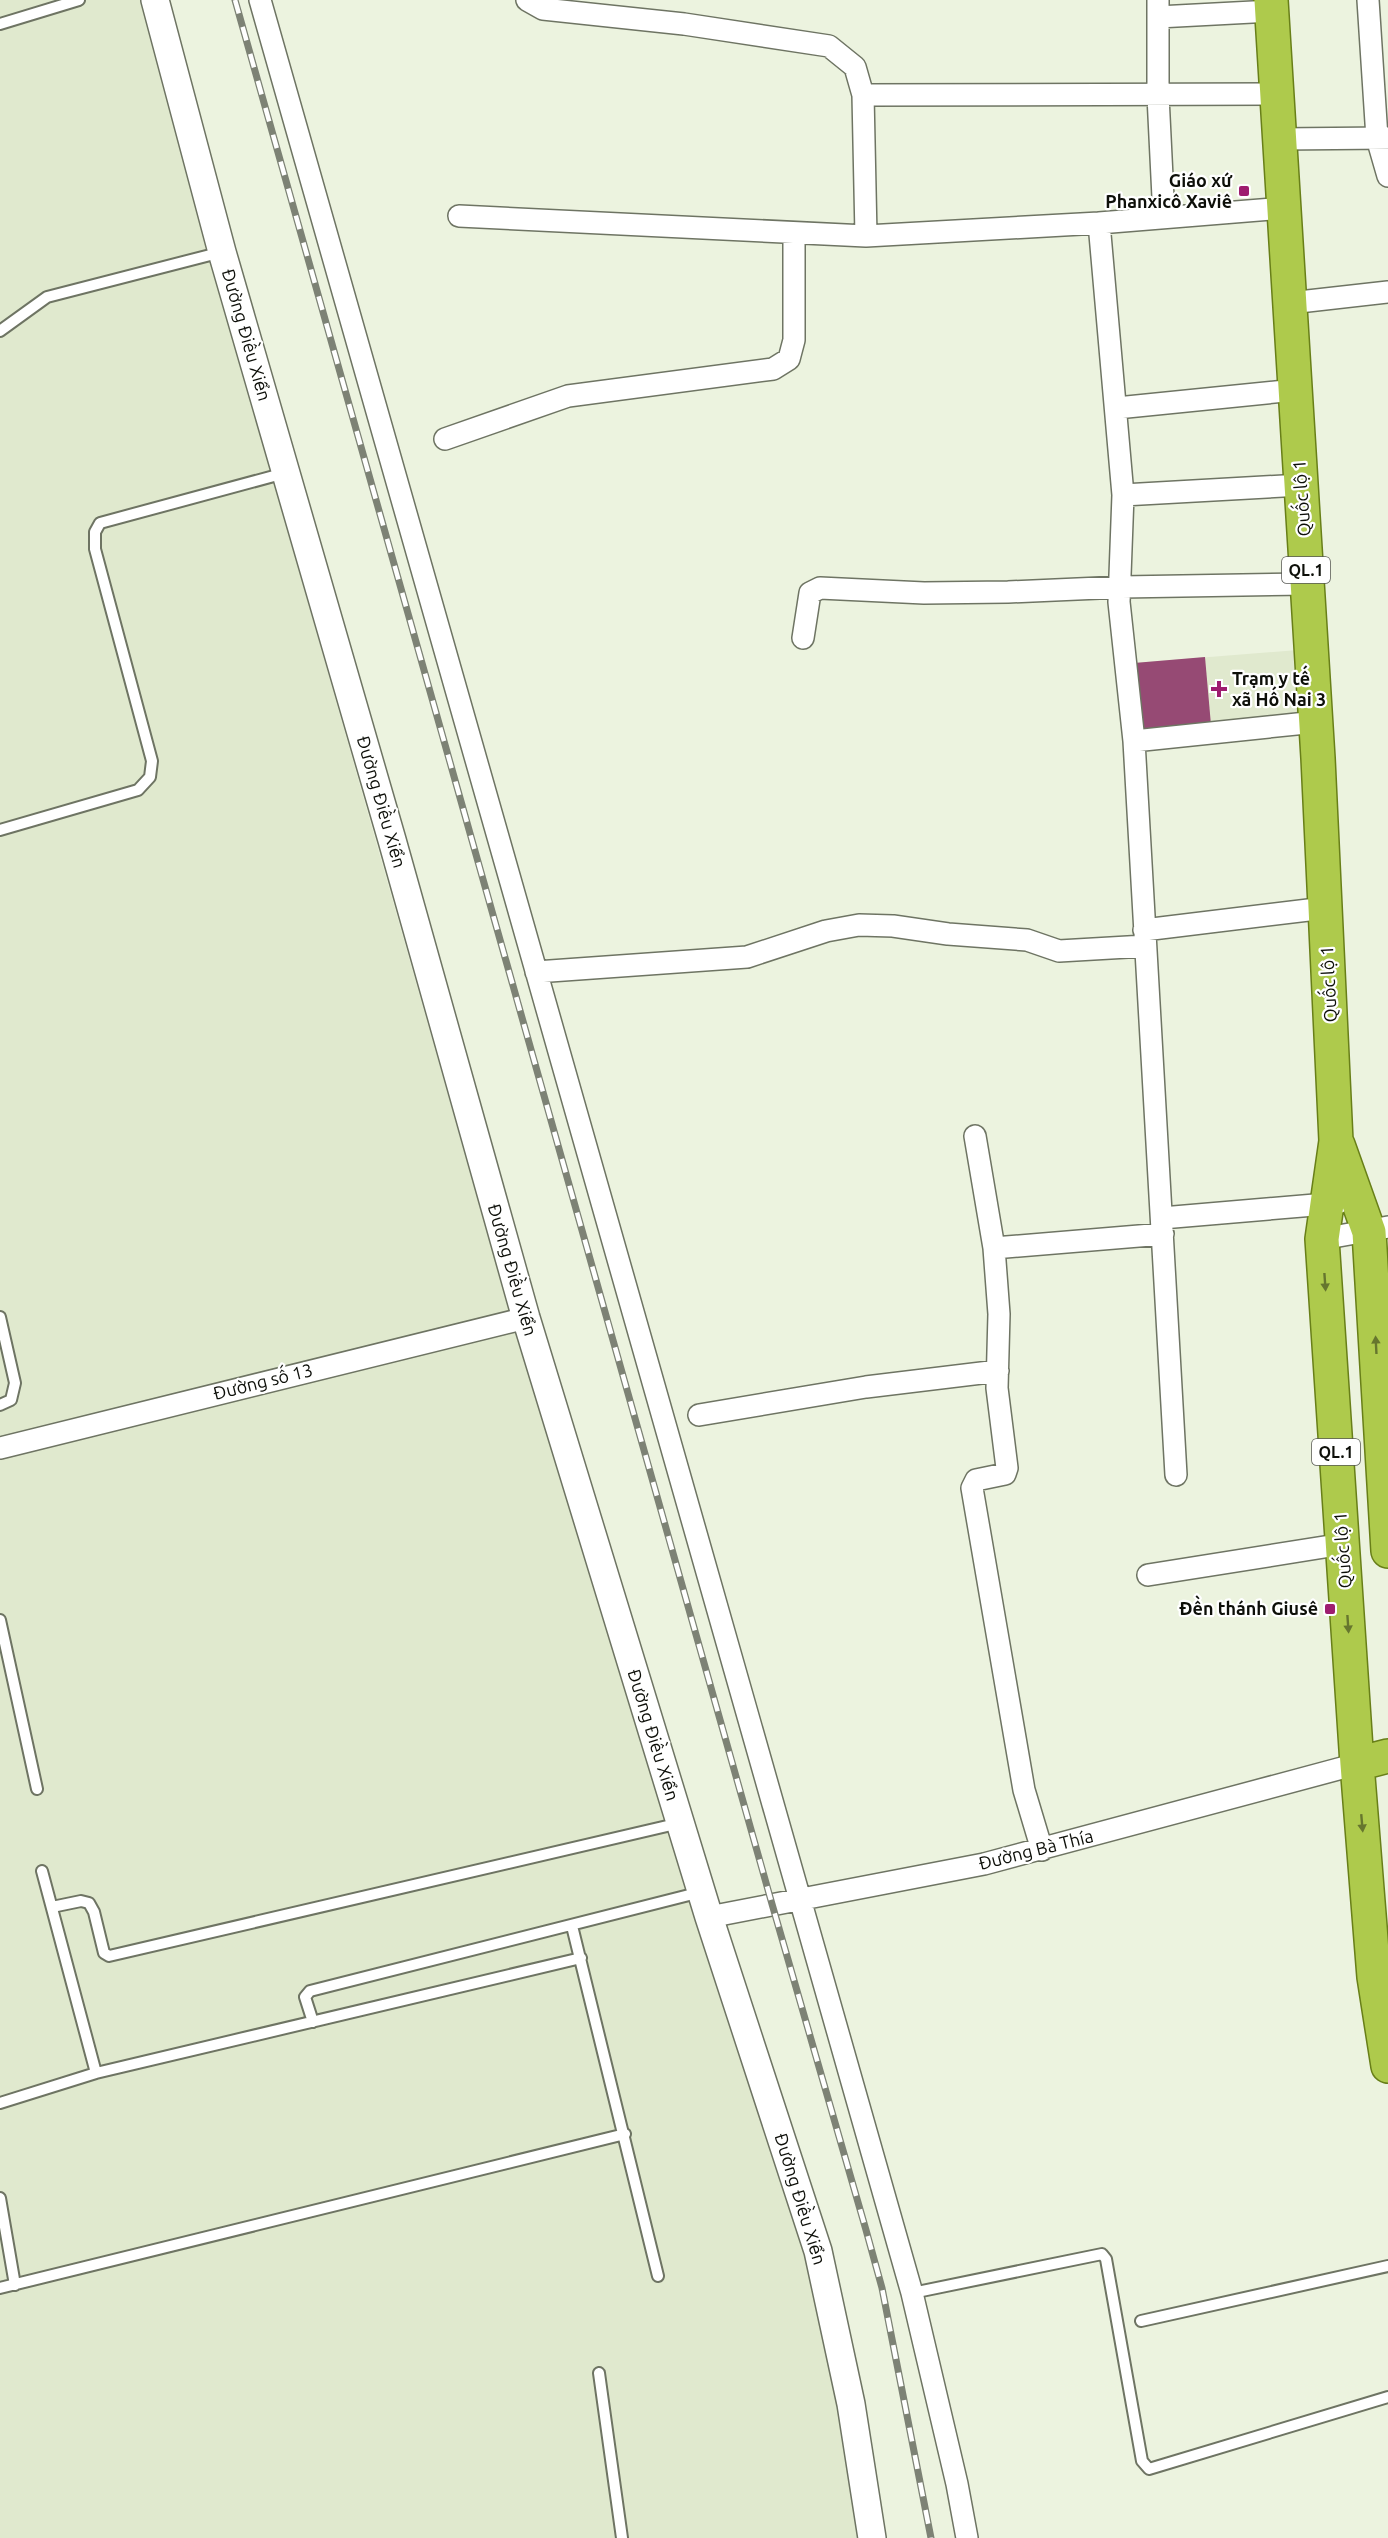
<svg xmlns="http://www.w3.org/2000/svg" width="1388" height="2538" viewBox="0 0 1388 2538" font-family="Ubuntu,sans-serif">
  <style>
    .built { fill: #e0e9ce }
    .building { fill: #964a74 }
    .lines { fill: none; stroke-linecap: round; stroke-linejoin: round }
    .service-casing { stroke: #6e7463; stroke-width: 14 }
    .minor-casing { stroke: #6e7463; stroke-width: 24 }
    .tertiary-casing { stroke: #6e7463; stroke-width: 30 }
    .trunk-casing { stroke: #687f18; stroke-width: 36 }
    .service { stroke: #fff; stroke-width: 10 }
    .minor { stroke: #fff; stroke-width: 21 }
    .tertiary { stroke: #fff; stroke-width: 27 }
    .trunk { stroke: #aeca4c; stroke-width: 33 }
    .rail-casing { stroke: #7d8275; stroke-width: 7 }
    .rail { stroke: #fff; stroke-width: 4.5; stroke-dasharray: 14; stroke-linecap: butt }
    .oneway { fill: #66762e }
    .poi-dot { fill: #9e1d6f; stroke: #fff; stroke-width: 2 }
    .labels { text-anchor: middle; stroke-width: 4.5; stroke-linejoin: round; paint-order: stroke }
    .shield { fill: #fff; stroke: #565753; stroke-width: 1.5 }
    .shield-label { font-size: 16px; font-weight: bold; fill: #0d0f09 }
    .poi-label { font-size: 18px; font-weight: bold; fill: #0d0f09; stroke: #fff; text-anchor: end }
    .street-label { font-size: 18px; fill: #0d0f09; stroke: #fff }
  </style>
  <rect width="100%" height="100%" fill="#ecf3df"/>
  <!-- built -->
  <path class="built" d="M0 0H141L208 251 510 1313 667 1821 806 2253 838 2405 859 2538H0Z
    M1298 650 1302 715 1211 725 1134 663Z"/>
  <!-- building -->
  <path class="building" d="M1205 657 1211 725 1142 733 1134 663Z"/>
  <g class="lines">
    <defs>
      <path id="service" d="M0 24 79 0
        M0 331 47 297 222 252
        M0 830 138 790 150 777 152 761 95 549V532L100 523 285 473
        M0 1317 15 1383 11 1400 0 1405
        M0 1620 37 1789
        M42 1871 96 2073
        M52 1907 81 1901 89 1903 94 1912 104 1953 109 1956 680 1823
        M572 1926 658 2276
        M313 2022 305 1997 310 1991 701 1892
        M0 2103 96 2073 581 1958
        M0 2198 15 2285
        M0 2288 625 2134
        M912 2293 1102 2254 1106 2259 1142 2461 1149 2469 1388 2397
        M1141 2321 1388 2266
        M599 2373 622 2538"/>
      <path id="minor" d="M260 0 912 2293 957 2484 967 2538
        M527 0 543 9 684 24 829 46 855 67 863 95 866 236
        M1158 0V96L1164 218
        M1368 0 1377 138 1388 176
        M1158 17 1272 11
        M863 95 1277 94
        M1280 139 1388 138
        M459 216 866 236 1099 223 1284 208
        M1099 223 1123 495 1119 602 1134 741 1176 1475
        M1290 303 1388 292
        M1117 408 1295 390
        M445 439 568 396 773 369 789 359 794 340V233
        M1123 495 1301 485
        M803 638 810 593 820 588 924 593 1008 592 1122 587 1307 584
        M1134 741 1316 722
        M1144 930 1325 908
        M536 972 747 957 826 931 859 925 893 926 948 934 1027 940 1059 951 1145 946
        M975 1136 994 1248 999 1314 997 1388 1007 1468 1005 1474 976 1480 972 1488 1024 1790 1042 1850
        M1162 1218 1338 1203
        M1322 1239 1388 1227
        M994 1248 1163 1234
        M699 1415 866 1387 998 1371
        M0 1448 526 1318
        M1148 1575 1343 1544
        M709 1917 984 1864 1357 1764"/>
      <path id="tertiary" d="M155 0 222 252 392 840 526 1318 709 1917 818 2251 851 2404 872 2538"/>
      <path id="trunk" d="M1271 0 1318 758 1336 1141 1322 1239 1357 1764 1374 1977 1388 2066
        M1338 1145 1369 1232 1388 1551
        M1357 1764 1388 1756"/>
    </defs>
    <!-- service casing -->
    <use href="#service" class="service-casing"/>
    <!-- minor casing -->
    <use href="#minor" class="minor-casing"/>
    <!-- tertiary casing -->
    <use href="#tertiary" class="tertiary-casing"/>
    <!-- trunk casing -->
    <use href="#trunk" class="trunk-casing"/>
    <!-- service -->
    <use href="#service" class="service"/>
    <!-- minor -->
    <use href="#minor" class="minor"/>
    <!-- tertiary -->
    <use href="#tertiary" class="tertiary"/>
    <!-- trunk -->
    <use href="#trunk" class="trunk"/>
    <defs>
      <path id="rail" d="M235 0 772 1904 866 2230 882 2288 931 2538"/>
    </defs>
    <!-- rail casing -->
    <use href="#rail" class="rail-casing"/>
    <!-- rail -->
    <use href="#rail" class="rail"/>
  </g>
  <!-- one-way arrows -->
  <defs><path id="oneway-solid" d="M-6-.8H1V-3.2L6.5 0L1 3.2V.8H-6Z" transform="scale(1.5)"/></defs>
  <g class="oneway">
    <use href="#oneway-solid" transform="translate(1325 1282) rotate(86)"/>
    <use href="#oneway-solid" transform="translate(1376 1345) rotate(-93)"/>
    <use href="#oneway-solid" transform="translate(1348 1624) rotate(86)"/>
    <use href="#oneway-solid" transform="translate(1362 1823) rotate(85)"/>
  </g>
  <!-- markers -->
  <g class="poi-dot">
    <rect x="1238" y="185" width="12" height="12" rx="3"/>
    <path d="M1216 680h6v6h6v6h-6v6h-6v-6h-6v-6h6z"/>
    <rect x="1324" y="1603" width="12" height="12" rx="3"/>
  </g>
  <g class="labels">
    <!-- shield labels -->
    <g class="shield">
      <rect x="1282" y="557" width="48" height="26" rx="4.5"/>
      <rect x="1312" y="1439" width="48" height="26" rx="4.5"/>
    </g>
    <g class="shield-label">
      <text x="1306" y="576">QL.1</text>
      <text x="1336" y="1458">QL.1</text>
    </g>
    <!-- poi labels -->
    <g class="poi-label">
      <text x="1232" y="187">Giáo xứ<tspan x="1232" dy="21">Phanxicô Xaviê</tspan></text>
      <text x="1232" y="685" text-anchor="start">Trạm y tế<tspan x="1232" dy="21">xã Hố Nai 3</tspan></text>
      <text x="1318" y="1615">Đền thánh Giusê</text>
    </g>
    <!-- street labels -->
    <g class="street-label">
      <text transform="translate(246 335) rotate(74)" y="6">Đường Điều Xiển</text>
      <text transform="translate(1302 498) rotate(-94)" y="6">Quốc lộ 1</text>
      <text transform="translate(381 802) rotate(74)" y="6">Đường Điều Xiển</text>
      <text transform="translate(1329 984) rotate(-93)" y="6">Quốc lộ 1</text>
      <text transform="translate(512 1270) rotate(74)" y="6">Đường Điều Xiển</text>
      <text transform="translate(263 1382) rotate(-14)" y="6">Đường số 13</text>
      <text transform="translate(1343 1550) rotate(-94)" y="6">Quốc lộ 1</text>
      <text transform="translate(653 1735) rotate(73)" y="6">Đường Điều Xiển</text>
      <text transform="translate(1036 1850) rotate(-14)" y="6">Đường Bà Thía</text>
      <text transform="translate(800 2199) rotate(73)" y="6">Đường Điều Xiển</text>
    </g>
  </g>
</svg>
